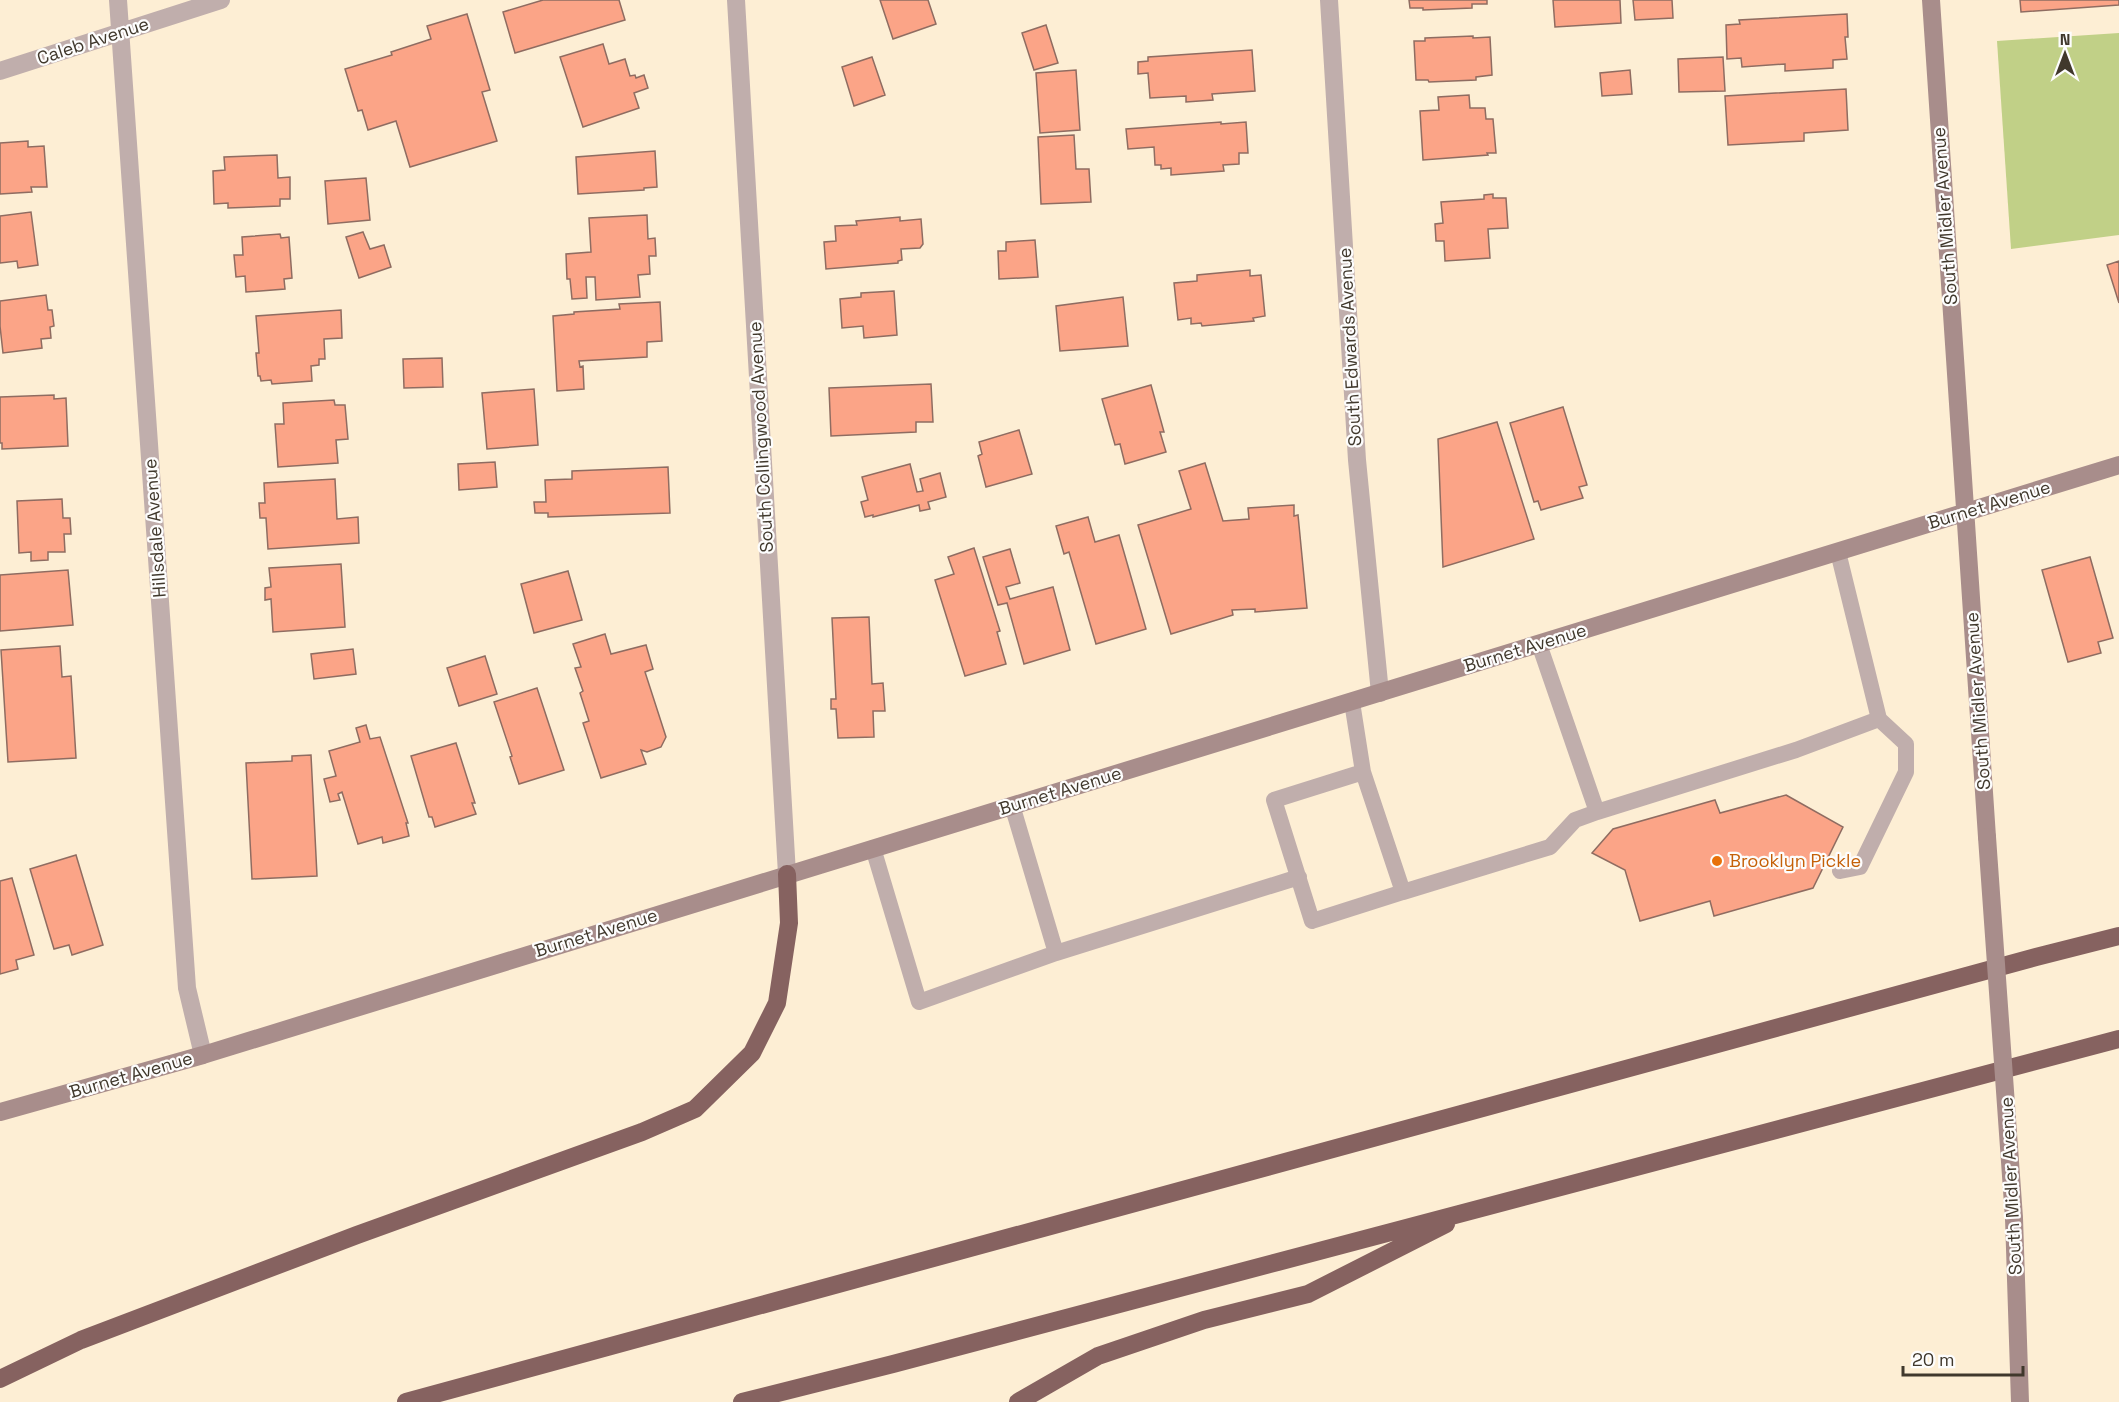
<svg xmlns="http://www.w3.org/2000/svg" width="2119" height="1402" viewBox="0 0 2119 1402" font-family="'Space Grotesk',sans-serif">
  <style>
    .green { fill: #c1d087 }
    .building { fill: #fba487; stroke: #8f6c61; stroke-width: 1.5 }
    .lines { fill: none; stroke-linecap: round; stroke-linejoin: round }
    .lane { stroke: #c0aeac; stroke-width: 16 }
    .street { stroke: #c0aeac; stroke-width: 18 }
    .secondary { stroke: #a88d8b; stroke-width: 18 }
    .highway { stroke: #866260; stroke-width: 18 }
    .secondary-bridge { stroke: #a88d8b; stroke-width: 18 }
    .food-dot { fill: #e8710a; stroke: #fdfdfd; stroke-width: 2 }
    .labels { text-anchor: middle; stroke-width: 4.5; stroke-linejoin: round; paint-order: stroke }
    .street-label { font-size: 18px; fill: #40382c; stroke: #fdfdfd }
    .food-label { font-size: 18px; fill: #c56008; stroke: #fdfdfd; text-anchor: start }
  </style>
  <rect width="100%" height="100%" fill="#fdeed4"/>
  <!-- green -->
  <path class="green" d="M2119 33V235L2011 249 1997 41Z"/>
  <!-- building -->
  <path class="building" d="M543 0H619L625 20 515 53 503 12Z
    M880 0H928L936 24 893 39Z
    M1409 0H1487V4H1472V8L1423 10V8H1410Z
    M1553 0H1620L1621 23 1555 27Z
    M1633 0H1672L1673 18 1635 20Z
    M2020 0H2119V5L2021 12Z
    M467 14 490 90 482 92 497 141 410 167 396 121 368 130 362 110 358 111 345 69 392 55 391 52 431 39 427 26Z
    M1847 14 1848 37H1845L1847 59 1833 60V68L1785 71V64L1742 67 1741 58 1727 59 1726 25 1740 24 1739 20Z
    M1046 25 1058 63 1034 70 1022 33Z
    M1473 36V38L1490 37 1492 75 1476 77V80L1429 82 1428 80H1416L1414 41H1425V38Z
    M603 44 609 64 625 59 630 76 635 75 636 78 644 75 648 88 634 93 639 108 583 127 560 57Z
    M1252 50 1255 91 1212 94 1213 100 1186 102V96L1150 98 1148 73 1138 74V62L1148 61V57Z
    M872 57 885 95 854 106 842 67Z
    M1723 57 1725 91 1679 92 1678 59Z
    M1076 70 1080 130 1040 133 1036 73Z
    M1630 70 1632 94 1602 96 1600 73Z
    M1846 89 1848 130 1804 133V141L1728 145 1725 96Z
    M1469 95 1470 108H1485L1486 119H1493L1496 153H1487L1488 155 1423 160 1420 111 1439 110 1438 97Z
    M1221 122V124L1246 122 1248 153H1239V164L1223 165 1224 171 1171 175V168L1161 169V165H1155L1154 147 1128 149 1126 129Z
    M1074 135 1076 169H1089L1091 202 1041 204 1038 137Z
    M28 141V147L44 146 47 187H31L32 192 0 194V143Z
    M655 151 657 187 644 188V190L578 194 576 157Z
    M277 155 278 178 290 177V199H280V206L228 208V203L214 204 213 171 225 170 224 157Z
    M366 178 370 220 328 224 325 181Z
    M1493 194V198H1506L1508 228 1488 229 1490 258 1445 261 1444 241H1436L1435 224 1443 223 1441 202 1484 199V195Z
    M31 212 38 265 18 268 17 261 0 263V216Z
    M647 215 648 239 655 238 656 256H649L650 274 638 275 640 297 596 300 595 277H586L587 298 572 299 570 279H567L566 254 591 252 589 218Z
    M900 217V221L921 219 923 244 920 248 901 249 902 260 898 261V263L826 269 824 242 836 241 835 226 857 225 856 221Z
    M363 232 370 249 384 245 391 267 359 278 346 237Z
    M280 234 281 238 289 237 292 278 284 279 285 289 246 292 245 276 236 277 234 255H243L242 237Z
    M1035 240 1038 277 999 279 998 251H1006V242Z
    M2119 261V303L2107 265Z
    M1250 270V276L1261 275 1265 316 1253 318 1254 321 1202 326 1201 323 1191 324V318L1178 320 1174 283 1197 281V275Z
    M894 291 897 335 864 338 863 326 842 328 840 299 861 297V293Z
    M46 295 48 310H52L54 326 50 327 51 338 41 339 42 348 3 353 0 326V301Z
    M1123 297 1128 346 1060 351 1056 306Z
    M660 302 662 341 647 342V357L579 361 580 367 583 366 584 389 557 391 553 316 574 314V312L620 309 619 304Z
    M341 310 342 338 324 339 325 359H319V365L311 366 312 381 272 384 271 380 261 381 260 376H258L256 353H259L256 316Z
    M442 358 443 387 404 388 403 359Z
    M931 384 933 422H916V432L831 436 829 388Z
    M1151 385 1164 432H1160L1166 452 1125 464 1120 444 1115 445 1102 399Z
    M534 389 538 445 487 449 482 393Z
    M54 395V399L66 398 68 446 2 449V443H0V397Z
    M334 400 335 405H345L348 439 336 440 338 463 278 467 275 424H284L283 403Z
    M1563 407 1587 485 1579 487 1583 498 1541 510 1538 501 1534 502 1510 423Z
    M1497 422 1534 539 1443 567 1438 439Z
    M1019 430 1032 474 986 487 978 456 982 454 979 442Z
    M495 462 497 487 459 490 458 464Z
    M1205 463 1223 521 1249 519 1248 508 1294 505V516L1298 515 1307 608 1255 612V609L1232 610 1233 615 1171 634 1138 525 1191 509 1179 471Z
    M910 464 917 492 923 491 920 479 940 473 946 497 928 502 930 509 920 511 919 505 873 517V515L865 517 861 502 868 500 862 477Z
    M668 467 670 513 548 517V513H535L534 502H546L545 480 572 479V471Z
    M335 479 337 519 358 517 359 543 268 549 266 518H260L259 503H265L264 483Z
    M62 499 63 518H70L71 534H64L65 552H48V560L31 561V552L19 553 17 501Z
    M1088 517 1095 542 1119 535 1146 629 1096 644 1069 552 1064 554 1056 526Z
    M974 548 1000 631 997 632 1006 664 965 676 935 580 954 574 948 557Z
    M1010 549 1020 583 1006 587 1010 599 1053 587 1070 650 1024 664 1007 603 998 605 983 557Z
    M2090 557 2113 638 2098 642 2101 653 2068 662 2042 570Z
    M341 564 345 627 273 632 271 599 265 600V588L271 587 269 568Z
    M68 570 73 625 0 631V575Z
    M568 571 582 620 534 633 521 584Z
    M869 617 872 684 883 683 885 711H873L874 737 838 738 836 709H831V699H836L832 618Z
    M605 634 611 654 646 645 653 669 645 672 666 737 661 747 647 752 641 750 646 764 601 778 583 723 589 721 580 693 583 691 575 668 581 667 573 644Z
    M60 646 62 677 71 676 76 758 8 762 1 650Z
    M353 649 356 674 314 679 311 654Z
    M485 656 497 694 459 706 447 668Z
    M537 688 564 770 519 784 510 757 512 756 494 702Z
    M366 725 370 739 380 737 408 823H406L409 836 383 843 382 837 358 844 342 792 338 794 340 800 330 802 324 779 336 776 329 751 360 742 356 728Z
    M456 743 475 803H472L476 814 435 827 432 817H429L411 756Z
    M311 755 317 876 252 879 246 763 292 761V756Z
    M1786 795 1843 827 1813 888 1714 916 1710 901 1640 921 1625 870 1592 853 1613 829 1715 800 1720 813Z
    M76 855 103 945 72 955 69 945 54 949 30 869Z
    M12 878 34 955 16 960 18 969 0 974V881Z"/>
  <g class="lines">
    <!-- lane -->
    <path class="lane" d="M1539 644 1597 812
      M1352 702 1363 772 1403 892 1550 847 1575 820 1597 812 1796 750 1879 719 1838 552
      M1363 772 1274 800 1312 921 1403 892
      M1012 805 1056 953 1299 877
      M873 848 919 1002 1056 953
      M1840 871 1860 867 1906 772V744L1879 719"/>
    <!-- street -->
    <path class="street" d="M118 0 187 988 203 1055
      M736 0 787 874
      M1329 0 1357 460 1380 693
      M0 71 221 0"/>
    <!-- secondary -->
    <path class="secondary" d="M1931 0 1987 837
      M0 1112 203 1055 2119 465
      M2014 1218 2020 1402"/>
    <!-- highway -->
    <path class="highway" d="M0 1379 81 1340 357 1235 642 1132 695 1109 752 1053 777 1003 789 923 787 874
      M406 1402 2036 957 2119 936
      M742 1402 893 1364 2119 1039
      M1018 1402 1098 1356 1204 1320 1308 1294 1446 1224"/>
    <!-- secondary-bridge -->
    <path class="secondary-bridge" d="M1987 837 2014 1218"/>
  </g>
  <!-- markers -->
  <circle class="food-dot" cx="1717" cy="861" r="6"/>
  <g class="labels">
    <!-- street labels -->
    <g class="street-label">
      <text transform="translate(93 41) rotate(-18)" y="6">Caleb Avenue</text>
      <text transform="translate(1945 216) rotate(-94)" y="6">South Midler Avenue</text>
      <text transform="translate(1350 347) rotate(-93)" y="6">South Edwards Avenue</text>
      <text transform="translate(761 437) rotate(-93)" y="6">South Collingwood Avenue</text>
      <text transform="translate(1989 505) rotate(-17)" y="6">Burnet Avenue</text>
      <text transform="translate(155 528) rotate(-94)" y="6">Hillsdale Avenue</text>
      <text transform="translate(1525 648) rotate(-17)" y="6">Burnet Avenue</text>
      <text transform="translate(1978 701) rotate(-94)" y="6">South Midler Avenue</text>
      <text transform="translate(1060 791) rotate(-17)" y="6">Burnet Avenue</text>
      <text transform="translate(596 933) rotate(-17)" y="6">Burnet Avenue</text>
      <text transform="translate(131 1075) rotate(-16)" y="6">Burnet Avenue</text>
      <text transform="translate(2011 1186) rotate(-93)" y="6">South Midler Avenue</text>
    </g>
    <!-- food labels -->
    <g class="food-label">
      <text x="1729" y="867">Brooklyn Pickle</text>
    </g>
  </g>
  <!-- north arrow -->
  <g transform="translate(2065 54)" stroke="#fdfdfd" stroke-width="4.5" paint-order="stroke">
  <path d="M0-4.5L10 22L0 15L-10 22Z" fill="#40382c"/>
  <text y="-9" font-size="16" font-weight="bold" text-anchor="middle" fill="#40382c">N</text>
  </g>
  <!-- scale -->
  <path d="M1903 1366v9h120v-9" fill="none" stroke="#40382c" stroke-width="3"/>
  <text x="1912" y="1366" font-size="18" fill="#40382c" stroke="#fdfdfd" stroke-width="4.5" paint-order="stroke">20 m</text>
</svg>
